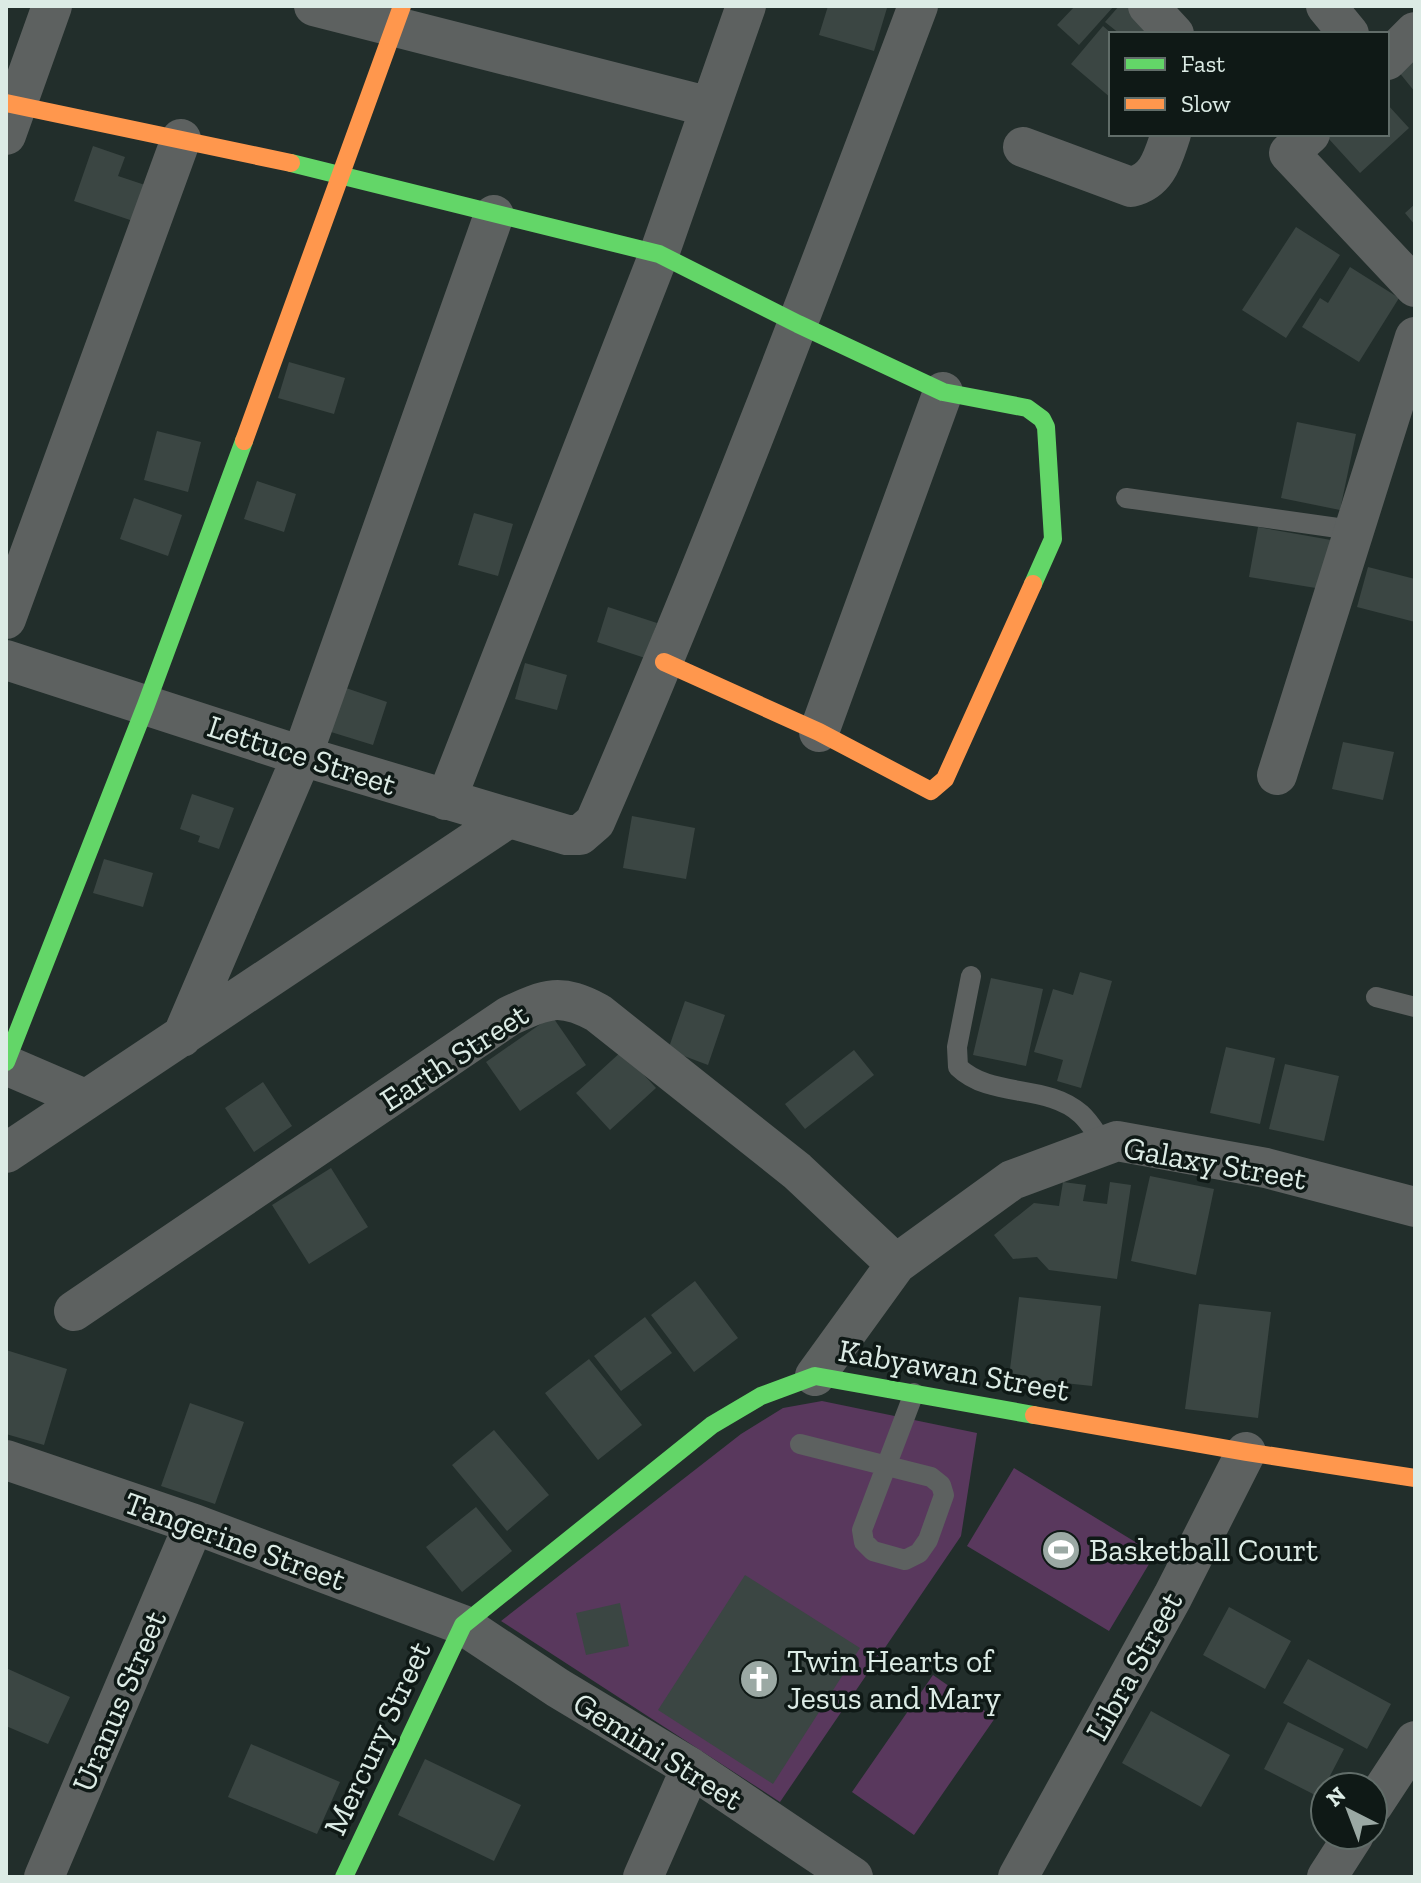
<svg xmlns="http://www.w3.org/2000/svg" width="1421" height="1883" viewBox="0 0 1421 1883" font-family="'Zilla Slab',serif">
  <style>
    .green { fill: #59385d }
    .building { fill: #3b4643 }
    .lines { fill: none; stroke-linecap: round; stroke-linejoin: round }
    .lane { stroke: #5d6160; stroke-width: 20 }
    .street { stroke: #5d6160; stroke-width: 40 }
    .fast { stroke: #63d668; stroke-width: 18 }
    .slow { stroke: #ff974d; stroke-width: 18 }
    .labels { text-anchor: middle; stroke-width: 7; stroke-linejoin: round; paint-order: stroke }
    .street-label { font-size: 32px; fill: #dcebe5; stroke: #0f1916 }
    .poi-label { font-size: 32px; fill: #dcebe5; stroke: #0f1916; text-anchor: start }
  </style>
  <rect width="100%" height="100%" fill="#222e2b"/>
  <!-- green -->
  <path class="green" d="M822 1401 977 1433 961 1536 780 1802 501 1621 741 1434 783 1408Z
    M1014 1468 1155 1554 1109 1631 967 1546Z
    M933 1675 995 1718 914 1835 852 1792Z"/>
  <!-- building -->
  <path class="building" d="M828 6 887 8 874 51 819 35Z
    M1075 6H1114L1079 45 1057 25Z
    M1119 6H1131L1160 34H1120L1105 22Z
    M1103 26 1111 33V98L1071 64Z
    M1415 56V92L1398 71Z
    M1387 104 1409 128 1360 173 1328 138 1332 134H1387Z
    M93 146 125 157 118 176 145 185 133 221 74 201Z
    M1415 204V225L1405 213Z
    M1296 227 1340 255 1286 338 1242 310Z
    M1350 267 1399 298 1359 362 1302 327 1320 298 1328 303Z
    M289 362 345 378 334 414 278 398Z
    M1297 422 1356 434 1340 510 1281 498Z
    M157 431 201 442 188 492 144 480Z
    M257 481 296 494 284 532 244 519Z
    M134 498 182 515 168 556 120 539Z
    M474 513 513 524 498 576 458 565Z
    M1258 527 1331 540 1322 589 1249 577Z
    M1368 567 1415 579V622L1357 607Z
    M608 607 657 623 645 658 597 642Z
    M525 663 567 675 557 710 515 699Z
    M346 688 387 702 373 745 331 732Z
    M1343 742 1394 752 1383 800 1332 789Z
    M192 794 234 808 219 849 198 842 200 836 180 829Z
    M632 816 695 828 686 879 623 868Z
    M104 859 153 873 143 907 93 893Z
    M1080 972 1112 981 1081 1088 1057 1081 1063 1060 1034 1052 1053 989 1073 995Z
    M991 978 1043 989 1026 1066 973 1055Z
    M685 1001 725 1015 708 1065 668 1050Z
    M552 1016 586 1065 520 1111 486 1062Z
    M1226 1047 1275 1058 1260 1124 1210 1113Z
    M854 1050 874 1075 805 1129 785 1104Z
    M622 1051 656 1088 610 1130 576 1093Z
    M1285 1064 1339 1076 1324 1141 1269 1129Z
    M263 1082 292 1126 254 1152 225 1108Z
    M331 1168 368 1227 309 1264 272 1205Z
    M1150 1176 1214 1189 1196 1275 1131 1261Z
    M1063 1182 1086 1185 1083 1201 1107 1204 1110 1182 1131 1185 1117 1279 1049 1270 1037 1257 1013 1259 994 1235 1034 1203 1059 1206Z
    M695 1281 738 1338 694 1372 651 1315Z
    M1019 1297 1101 1306 1092 1386 1009 1377Z
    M1199 1304 1271 1312 1258 1418 1185 1409Z
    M645 1317 672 1353 621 1391 594 1356Z
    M6 1350 67 1369 44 1445 6 1434Z
    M589 1359 642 1425 598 1460 545 1393Z
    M190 1403 244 1422 215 1504 161 1486Z
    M494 1430 549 1495 507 1531 452 1465Z
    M476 1507 512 1551 462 1592 426 1547Z
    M745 1575 860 1648 773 1784 658 1710Z
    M620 1603 629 1646 586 1655 576 1613Z
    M1229 1607 1291 1641 1265 1689 1203 1655Z
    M1308 1659 1391 1704 1367 1749 1283 1703Z
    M6 1668 70 1697 48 1744 6 1726Z
    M1151 1711 1230 1755 1201 1807 1122 1763Z
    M1288 1722 1344 1749 1319 1797 1264 1769Z
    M251 1744 340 1782 317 1834 228 1797Z
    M425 1759 521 1805 494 1861 398 1815Z"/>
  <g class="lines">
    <!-- lane -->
    <path class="lane" d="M1126 498 1352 530
      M971 976 957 1047 958 1067C991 1099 1047 1083 1081 1114 1090 1122 1097 1135 1105 1145
      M1376 997 1415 1007
      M800 1444 931 1477 941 1485 944 1495 928 1540 919 1553 905 1560 873 1551 864 1542 862 1530 914 1393"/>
    <!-- street -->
    <path class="street" d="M314 6 710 107
      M1148 6 1174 34
      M1326 6 1349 34
      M1387 60 1415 32
      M1310 134 1289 153 1415 287
      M6 135 52 6
      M1023 147 1131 187C1158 181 1163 157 1171 134
      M6 619 181 139
      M6 660 302 756 567 835H580L595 822C712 553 815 280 918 6
      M819 732 943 392
      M1277 775 1415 337
      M446 800 659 254 746 6
      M182 1037 302 756 494 215
      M6 1065 85 1099
      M6 1153 507 819
      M74 1311 509 1016C547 998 561 993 598 1013L797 1171 896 1264
      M815 1376 896 1264 1012 1180 1117 1141 1266 1168 1415 1207
      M6 1460 194 1524 463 1625 558 1688 691 1768 853 1877
      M1373 1805 1415 1741
      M44 1877 194 1524
      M643 1877 691 1768
      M1018 1877 1173 1596 1246 1452
      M1327 1877 1354 1835"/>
    <!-- fast -->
    <path class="fast" d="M291 163 659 254 798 324 943 392 1027 408 1042 419 1046 427 1053 539 1033 584
      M6 1062 146 705 244 441
      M344 1877 463 1625 712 1425 761 1396 815 1376 1034 1415"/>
    <!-- slow -->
    <path class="slow" d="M6 103 291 163
      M244 441 402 6
      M664 662 819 732 931 791 945 779 1033 584
      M1034 1415 1246 1452 1415 1478"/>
  </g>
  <!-- icons -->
  <defs>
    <symbol id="stadium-disc" viewBox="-11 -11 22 22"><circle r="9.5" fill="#9ba9a4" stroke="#0f1916"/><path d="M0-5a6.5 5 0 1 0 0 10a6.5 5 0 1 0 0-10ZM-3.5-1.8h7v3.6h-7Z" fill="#fff"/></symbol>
    <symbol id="church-disc" viewBox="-11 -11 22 22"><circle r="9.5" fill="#9ba9a4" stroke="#0f1916"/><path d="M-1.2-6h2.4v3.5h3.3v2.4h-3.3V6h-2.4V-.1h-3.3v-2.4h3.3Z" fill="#fff"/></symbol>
  </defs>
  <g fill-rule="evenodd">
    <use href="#stadium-disc" x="1039" y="1528" width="44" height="44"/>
    <use href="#church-disc" x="737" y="1657" width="44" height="44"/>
  </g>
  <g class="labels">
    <!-- street labels -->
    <g class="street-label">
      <text transform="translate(302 755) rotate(18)" y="11">Lettuce Street</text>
      <text transform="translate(454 1057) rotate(-33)" y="11">Earth Street</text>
      <text transform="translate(1215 1163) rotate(10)" y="11">Galaxy Street</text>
      <text transform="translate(954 1370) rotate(10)" y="11">Kabyawan Street</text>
      <text transform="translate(235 1541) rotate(20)" y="11">Tangerine Street</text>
      <text transform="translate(1134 1666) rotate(-61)" y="11">Libra Street</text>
      <text transform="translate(119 1701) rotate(-67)" y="11">Uranus Street</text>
      <text transform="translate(377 1738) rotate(-65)" y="11">Mercury Street</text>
      <text transform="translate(658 1751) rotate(32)" y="11">Gemini Street</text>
    </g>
    <!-- poi labels -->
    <g class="poi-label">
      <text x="1089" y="1561">Basketball Court</text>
      <text x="787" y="1672">Twin Hearts of<tspan x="787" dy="37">Jesus and Mary</tspan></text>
    </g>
  </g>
  <!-- border -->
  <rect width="1421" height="1883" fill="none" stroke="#dcebe5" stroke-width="16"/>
  <!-- legend -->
  <rect x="1109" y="32" width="280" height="104" fill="#0f1916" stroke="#616d69" stroke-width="2"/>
  <rect x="1125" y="58" width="40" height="12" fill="#63d668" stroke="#616d69" stroke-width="2"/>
  <text x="1181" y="72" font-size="24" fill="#dcebe5">Fast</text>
  <rect x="1125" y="98" width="40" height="12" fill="#ff974d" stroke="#616d69" stroke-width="2"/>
  <text x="1181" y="112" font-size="24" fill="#dcebe5">Slow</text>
  <!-- north arrow -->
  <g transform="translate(1349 1811) rotate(318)"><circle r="38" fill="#0f1916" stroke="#616d69" stroke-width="2"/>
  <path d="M0-6L14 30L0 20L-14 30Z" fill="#9ba9a4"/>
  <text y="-12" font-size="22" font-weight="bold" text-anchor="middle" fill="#dcebe5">N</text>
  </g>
</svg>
